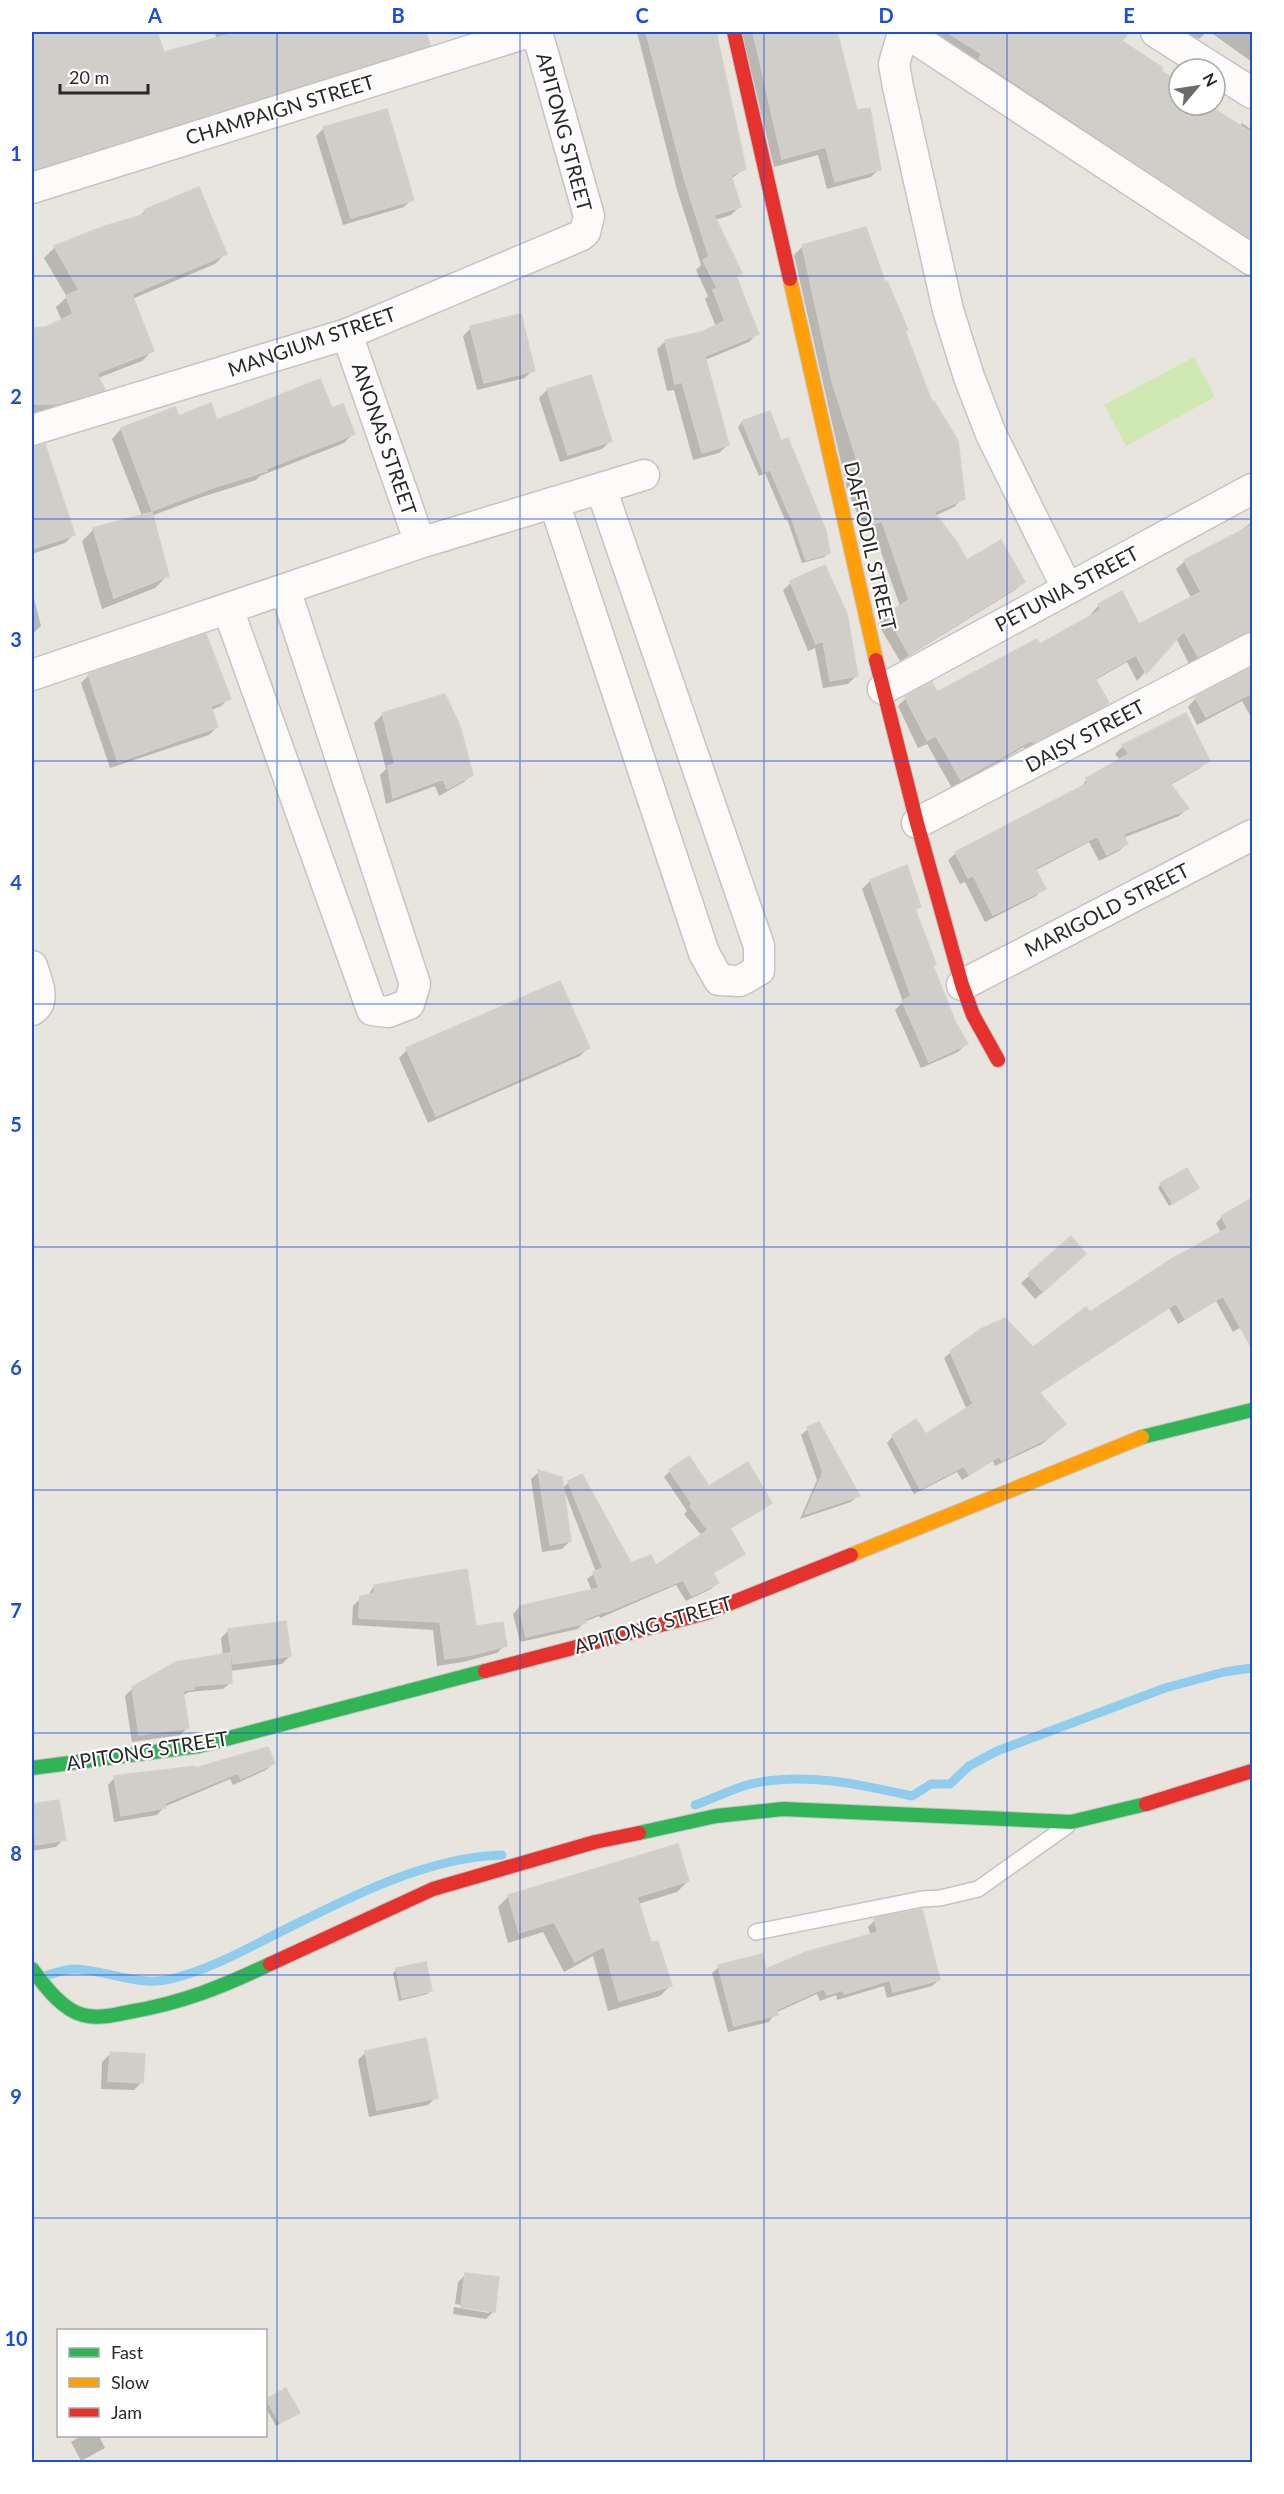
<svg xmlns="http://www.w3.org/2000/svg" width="1284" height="2494" viewBox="0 0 1284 2494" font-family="Lato,sans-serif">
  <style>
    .pitch { fill: #d0e9b3 }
    .shadow { fill: #0003 }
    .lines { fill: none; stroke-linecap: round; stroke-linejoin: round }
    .stream { stroke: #8fcced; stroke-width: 9 }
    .building { fill: #d1cec9; stroke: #d3d0ca; stroke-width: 1.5 }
    .lane-casing { stroke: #c5c4c4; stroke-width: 18 }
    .street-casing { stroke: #c5c4c4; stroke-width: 33 }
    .fast-casing { stroke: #c5c4c4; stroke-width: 16 }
    .slow-casing { stroke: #c5c4c4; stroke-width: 16 }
    .jam-casing { stroke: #c5c4c4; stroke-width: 16 }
    .lane { stroke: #fcfbfa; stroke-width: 15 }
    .street { stroke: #fcfbfa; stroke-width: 30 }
    .fast { stroke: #30b455; stroke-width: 14 }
    .slow { stroke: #ff9f0a; stroke-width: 14 }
    .jam { stroke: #e5322d; stroke-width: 14 }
    .grid { fill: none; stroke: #1d4ed8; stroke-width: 1.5; stroke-opacity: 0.55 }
    .labels { text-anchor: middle; stroke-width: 4.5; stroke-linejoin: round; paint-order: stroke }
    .street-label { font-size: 20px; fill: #292929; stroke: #fff }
    .neatline { fill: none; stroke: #1d4ed8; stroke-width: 2 }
    .grid-label { font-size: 20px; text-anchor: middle; font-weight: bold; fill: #1d4ed8 }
  </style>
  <rect width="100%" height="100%" fill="#e8e5de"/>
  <!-- pitch -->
  <path class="pitch" d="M1194 357 1215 397 1126 446 1104 405Z"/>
  <!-- shadow -->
  <path class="shadow" d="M32 32H156L163 54 217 39 214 32H424L428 45 419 54 32 176Z
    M637 32H714L744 169 731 179 740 206 731 215 715 220 741 272 735 278 757 334 749 342 705 360 728 445 719 453 693 460 674 390 667 391 657 349 666 341 702 333 716 327 705 299 708 296 696 270 701 265 677 190Z
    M742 32H799L800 35 806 32H835L856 111 879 169 871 177 827 189 818 155 774 167Z
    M939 32H1109L1159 72 1179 84V105H1205L1239 126 1242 123 1252 130V253L936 37Z
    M1185 32H1206L1199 39Z
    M1210 32H1252V62Z
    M324 128 412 199 404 207 343 225 316 136Z
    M145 211 225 254 215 264 132 299 152 351 142 361 98 378 103 389 93 400 45 414H32V329L47 328 62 321 56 307 67 297 44 258 55 247 138 217Z
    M802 247 884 283 904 332 963 498 954 507 935 516 966 563 1023 582 1015 590 900 661 878 624 900 606 873 529 865 532 847 489 794 255Z
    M471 328 533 370 525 378 477 390 463 336Z
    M590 377 610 441 602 449 560 462 539 398 547 390Z
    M174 409 178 418 216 422 331 410 353 434 344 443 260 476 256 480 202 497 151 516 168 575 155 588 102 609 82 541 94 529 142 516 112 439 121 429Z
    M769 413 829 553 824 557 802 563 787 519 785 520 765 473 759 476 738 427 742 422Z
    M49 459 73 535 65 543 32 554V465Z
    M1252 522V642L1189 664 1176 638 1137 681 1127 662 1095 680 1107 703 1099 711 1025 750 1024 747 952 788 927 744 918 748 898 706 906 698 936 694 1039 647 1092 616 1091 614 1099 605 1139 626 1192 599 1176 569 1185 561 1236 534Z
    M791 583 856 676 848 684 823 688 815 648 808 651 783 590Z
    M32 590 41 626 32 634Z
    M1252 669V719L1242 701 1197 725 1188 707 1196 698Z
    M89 675 229 698 221 706 211 710 217 727 209 735 110 768 81 683Z
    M444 696 472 774 464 782 439 796 435 786 386 804 380 775 386 769 374 723 382 715Z
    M1185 715 1208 760 1200 768 1170 785 1187 809 1179 816 1123 838 1126 844 1119 851 1099 861 1089 842 1034 871 1044 888 1036 896 985 922 965 882 960 884 948 860 956 853 1080 789 1087 779 1121 761 1115 754 1123 746Z
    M870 881 919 906 915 911 932 967 954 1022 966 1044 958 1052 921 1068 895 1010 903 1002 862 889Z
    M588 1048 580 1056 428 1123 399 1058 407 1050Z
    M1161 1184 1198 1188 1169 1206 1158 1188Z
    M1251 1200 1252 1320 1233 1332 1216 1301 1178 1324 1169 1308 1038 1394 1058 1430 1042 1444 995 1466 993 1461 962 1480 957 1472 914 1494 887 1443 893 1436H925L967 1410 944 1358 951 1352 1033 1349 1221 1233 1216 1223 1222 1217Z
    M1071 1238 1077 1262 1035 1299 1021 1283Z
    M808 1429 858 1495 851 1502 800 1519 817 1480 801 1435Z
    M670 1471 709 1488 770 1503 764 1509 729 1529 743 1553 712 1574 717 1583 711 1589 686 1601 676 1585 600 1618 599 1616 584 1622 578 1629 520 1642 513 1614 519 1607 592 1591 587 1579 596 1572 564 1490 570 1541 562 1549 542 1552 531 1479 539 1472 562 1489 569 1482 630 1565 655 1567 702 1536 684 1514 687 1511 664 1477Z
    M374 1586 475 1627 505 1645 497 1653 463 1662 437 1666 433 1630 352 1625 353 1606 361 1598 367 1597Z
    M229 1630 290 1656 282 1664 230 1671 231 1682 223 1689 189 1692 182 1696 187 1728 180 1735 132 1742 125 1696 133 1688 223 1656 221 1638Z
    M273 1763 266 1770 233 1785 230 1779 164 1807 157 1815 114 1822 108 1785 115 1777Z
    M58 1801 64 1839 56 1847 32 1851V1806Z
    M688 1881 677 1892 638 1904 650 1944 671 1985 660 1996 608 2011 593 1956 564 1972 543 1932 508 1943 498 1907 509 1896Z
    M875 1920 939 1980 932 1986 887 1998 884 1986 837 2000 836 1995 820 2001 817 1994 775 2013 769 2022 728 2032 712 1973 719 1967 765 1971 871 1936 868 1927Z
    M396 1970 430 1991 427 1994 399 2001 393 1973Z
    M366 2052 436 2097 428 2105 369 2117 358 2060Z
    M110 2054 142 2082 134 2090 101 2089 102 2062Z
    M466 2274 494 2311 486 2319 453 2314 454 2307 489 2313V2309L455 2304 458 2282Z
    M267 2401 298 2413 276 2426 266 2408Z
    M81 2436H99L105 2448 81 2461 71 2442Z"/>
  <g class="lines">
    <!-- stream -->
    <path class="stream" d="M695 1805C712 1799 730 1790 747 1785 801 1771 859 1784 912 1796L931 1784H950L969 1766 997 1751 1165 1688 1224 1672 1252 1668
      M45 1976C55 1973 67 1968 77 1969 108 1971 140 1987 171 1979 207 1970 239 1953 272 1936 342 1901 424 1857 502 1855"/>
  </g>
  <!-- building -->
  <path class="building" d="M32 32H157L164 52 238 32H426L430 45 32 170Z
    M646 32H716L746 169 731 175 741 207 714 215 742 273 736 276 759 334 705 356 729 445 702 453 682 382 675 384 665 340 702 332 725 321 713 290 717 288 703 260 709 257 685 181Z
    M753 32H837L857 110 870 108 881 170 835 182 826 147 782 159Z
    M947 32H1129L1122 41 1163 68 1161 71 1179 82V105H1208L1252 133V240L979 59 982 54Z
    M387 109 414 200 351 218 323 127Z
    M199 187 227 254 132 294 154 351 97 373 105 390 57 404H35L32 394V328L46 327 73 314 66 296 79 290 54 246 105 226 146 214 144 210Z
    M866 227 885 282 887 281 908 330 905 331 932 402 934 401 958 441 965 499 934 512 956 541 967 560 1001 540 1025 582 909 654 886 614 909 600 882 521 873 524 855 479 862 476 832 381 802 245Z
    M521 314 535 371 484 383 470 326Z
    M591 375 612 441 568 455 547 389Z
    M320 379 332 408 343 404 355 434 266 469 267 471 212 488 152 511 121 428 175 407 179 416 211 403 217 420Z
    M770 411 781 441 788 438 826 531 830 553 806 560 791 516H790L770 470 763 472 742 421Z
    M45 444 75 535 32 549V447Z
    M152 512 169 576 114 598 93 528Z
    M1252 525V631L1244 633 1198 657 1184 631 1146 674 1136 655 1095 678 1109 703 1034 743 1032 740 961 780 936 736 927 740 905 697 932 682 937 692 1037 639 1040 644 1101 610 1098 604 1122 591 1139 624 1201 592 1184 560Z
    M825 565 847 614 858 676 830 681 823 641 816 644 790 581Z
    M206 634 231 699 211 706 218 727 118 762 88 674Z
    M1252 667V693L1206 717 1195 697Z
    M445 694 460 726 473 775 447 789 443 779 393 798 388 766 395 764 382 713Z
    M1186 713 1210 761 1170 783 1189 809 1123 834 1128 844 1107 855 1097 836 1035 868 1046 889 993 915 973 875 968 878 955 852 1088 783 1086 778 1129 754 1122 745Z
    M907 865 921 907 915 909 936 964 933 966 955 1021 968 1044 929 1062 902 1001 911 996 870 880Z
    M560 981 590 1048 436 1116 406 1048Z
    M1187 1168 1199 1188 1173 1204 1160 1183Z
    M1252 1198V1349L1223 1296 1185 1319 1176 1303 1036 1394 1040 1393 1066 1424 1050 1437 1002 1461 999 1456 969 1475 964 1466 920 1489 892 1435 916 1419 926 1434 973 1404 950 1351 981 1329 1005 1318 1033 1347 1086 1307 1090 1312 1170 1260 1228 1228 1221 1216Z
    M1071 1236 1086 1254 1043 1292 1028 1274Z
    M819 1422 860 1496 805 1514 823 1472 807 1427Z
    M689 1456 709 1486 748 1462 772 1503 730 1528 745 1554 713 1573 719 1583 692 1596 683 1580 606 1612 605 1611 585 1619 586 1623 526 1637 519 1606 599 1588 593 1572 603 1568 568 1481 582 1474 631 1563 651 1555 656 1565 708 1530 690 1506 692 1504 669 1470Z
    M538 1470 562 1477 571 1541 550 1545Z
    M467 1569 476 1626 503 1622 507 1646 472 1655 445 1659 440 1622 359 1618 360 1596 375 1593 374 1585Z
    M286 1621 291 1656 233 1664 228 1629Z
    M230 1653 232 1683 194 1686V1689L183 1691 189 1728 139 1735 132 1687 176 1662Z
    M268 1747 275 1763 241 1779 238 1773 165 1803 166 1808 121 1816 114 1776 195 1766V1768Z
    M59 1800 66 1840 36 1845 32 1804Z
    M678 1844 689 1881 637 1897 651 1942 658 1941 672 1986 619 2001 604 1946 575 1962 554 1922 519 1933 508 1895Z
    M922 1909 940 1980 893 1992 890 1980 844 1994 843 1990 827 1995 824 1988 776 2010 778 2015 734 2026 718 1965 762 1954 766 1969 806 1952 878 1932 874 1918Z
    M426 1962 432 1991 402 1998 396 1968Z
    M426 2038 438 2098 377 2110 365 2051Z
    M110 2052 145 2054 143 2083 108 2081Z
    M465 2273 499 2277 495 2312 461 2307Z
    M286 2388 300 2413 280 2423 266 2399Z"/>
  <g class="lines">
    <defs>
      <path id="lane" d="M756 1932 922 1899 940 1898 978 1889 1067 1826"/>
      <path id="street" d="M903 32 894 64 898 87 948 310 969 377 991 434 1067 588
        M905 32 1252 260
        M1156 32 1252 93
        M32 188 529 32
        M347 334 420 543
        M32 430 347 334 580 236 585 232 589 216 537 32
        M554 502 704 953 719 980 740 981 759 970V946L601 488
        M228 609 372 1010 388 1012 409 1004 415 984 285 589
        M32 675 420 543 644 475
        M883 689 1252 489
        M917 823 1252 648
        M32 966C36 979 47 1001 32 1010
        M962 985 1252 835"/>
      <path id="fast" d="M1142 1437 1252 1410
        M32 1768 199 1746 485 1671
        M639 1833 716 1816 783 1809 1071 1822 1146 1804
        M32 1969C44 1985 62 2010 83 2015 98 2019 115 2015 129 2012 182 2003 222 1987 270 1964"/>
      <path id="slow" d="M790 279 876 660
        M851 1555 1142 1437"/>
      <path id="jam" d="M734 32 790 279
        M876 660 917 823 962 985 973 1015 998 1060
        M485 1671 706 1613 851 1555
        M1146 1804 1252 1771
        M270 1964 433 1889 595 1842 639 1833"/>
    </defs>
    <!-- lane casing -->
    <use href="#lane" class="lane-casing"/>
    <!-- street casing -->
    <use href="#street" class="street-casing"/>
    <!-- fast casing -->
    <use href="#fast" class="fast-casing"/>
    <!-- slow casing -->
    <use href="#slow" class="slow-casing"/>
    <!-- jam casing -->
    <use href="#jam" class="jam-casing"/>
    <!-- lane -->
    <use href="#lane" class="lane"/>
    <!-- street -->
    <use href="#street" class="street"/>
    <!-- fast -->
    <use href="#fast" class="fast"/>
    <!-- slow -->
    <use href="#slow" class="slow"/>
    <!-- jam -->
    <use href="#jam" class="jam"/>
  </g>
  <!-- grid -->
  <path class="grid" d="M277 32V2462M520 32V2462M764 32V2462M1007 32V2462M32 276H1252M32 519H1252M32 761H1252M32 1004H1252M32 1247H1252M32 1490H1252M32 1733H1252M32 1975H1252M32 2218H1252"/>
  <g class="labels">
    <!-- street labels -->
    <g class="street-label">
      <text transform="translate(280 110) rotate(-17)" y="7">CHAMPAIGN STREET</text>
      <text transform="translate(564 132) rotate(75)" y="7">APITONG STREET</text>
      <text transform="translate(312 342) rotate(-19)" y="7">MANGIUM STREET</text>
      <text transform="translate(384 439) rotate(71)" y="7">ANONAS STREET</text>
      <text transform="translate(870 546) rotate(77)" y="7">DAFFODIL STREET</text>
      <text transform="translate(1067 589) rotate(-28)" y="7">PETUNIA STREET</text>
      <text transform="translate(1085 736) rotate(-28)" y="7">DAISY STREET</text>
      <text transform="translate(1107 910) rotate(-27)" y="7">MARIGOLD STREET</text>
      <text transform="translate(653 1625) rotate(-16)" y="7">APITONG STREET</text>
      <text transform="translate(147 1751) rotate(-9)" y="7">APITONG STREET</text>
    </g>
  </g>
  <!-- border -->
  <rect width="1284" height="2494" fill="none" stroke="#ffffff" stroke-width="66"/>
  <!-- legend -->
  <rect x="57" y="2329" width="210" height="108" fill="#ffffff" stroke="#a9a9a9" stroke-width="1.5"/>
  <rect x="69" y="2348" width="30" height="9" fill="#30b455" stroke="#a9a9a9" stroke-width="1.5"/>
  <text x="111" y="2359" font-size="18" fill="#292929">Fast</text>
  <rect x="69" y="2378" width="30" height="9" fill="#ff9f0a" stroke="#a9a9a9" stroke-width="1.5"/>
  <text x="111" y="2389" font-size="18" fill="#292929">Slow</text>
  <rect x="69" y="2408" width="30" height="9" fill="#e5322d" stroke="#a9a9a9" stroke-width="1.5"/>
  <text x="111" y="2419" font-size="18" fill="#292929">Jam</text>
  <!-- north arrow -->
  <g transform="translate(1197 87) rotate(61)"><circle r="28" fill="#ffffff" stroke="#a9a9a9" stroke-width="1.5"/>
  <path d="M0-4.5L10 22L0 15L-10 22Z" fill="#6c6b68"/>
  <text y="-9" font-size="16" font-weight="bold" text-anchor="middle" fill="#292929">N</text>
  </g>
  <!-- scale -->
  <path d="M60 84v9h88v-9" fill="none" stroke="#292929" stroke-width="3"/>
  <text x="69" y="84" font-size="18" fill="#292929" stroke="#ffffff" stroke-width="4.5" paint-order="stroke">20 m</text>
  <rect x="33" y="33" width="1218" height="2428" class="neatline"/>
  <g class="grid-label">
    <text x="155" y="23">A</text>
    <text x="398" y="23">B</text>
    <text x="642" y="23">C</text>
    <text x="886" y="23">D</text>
    <text x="1129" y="23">E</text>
    <text x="16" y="161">1</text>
    <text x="16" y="404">2</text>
    <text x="16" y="647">3</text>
    <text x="16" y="890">4</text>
    <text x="16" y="1132">5</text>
    <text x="16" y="1375">6</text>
    <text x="16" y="1618">7</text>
    <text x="16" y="1861">8</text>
    <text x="16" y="2104">9</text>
    <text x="16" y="2346">10</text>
  </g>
</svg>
